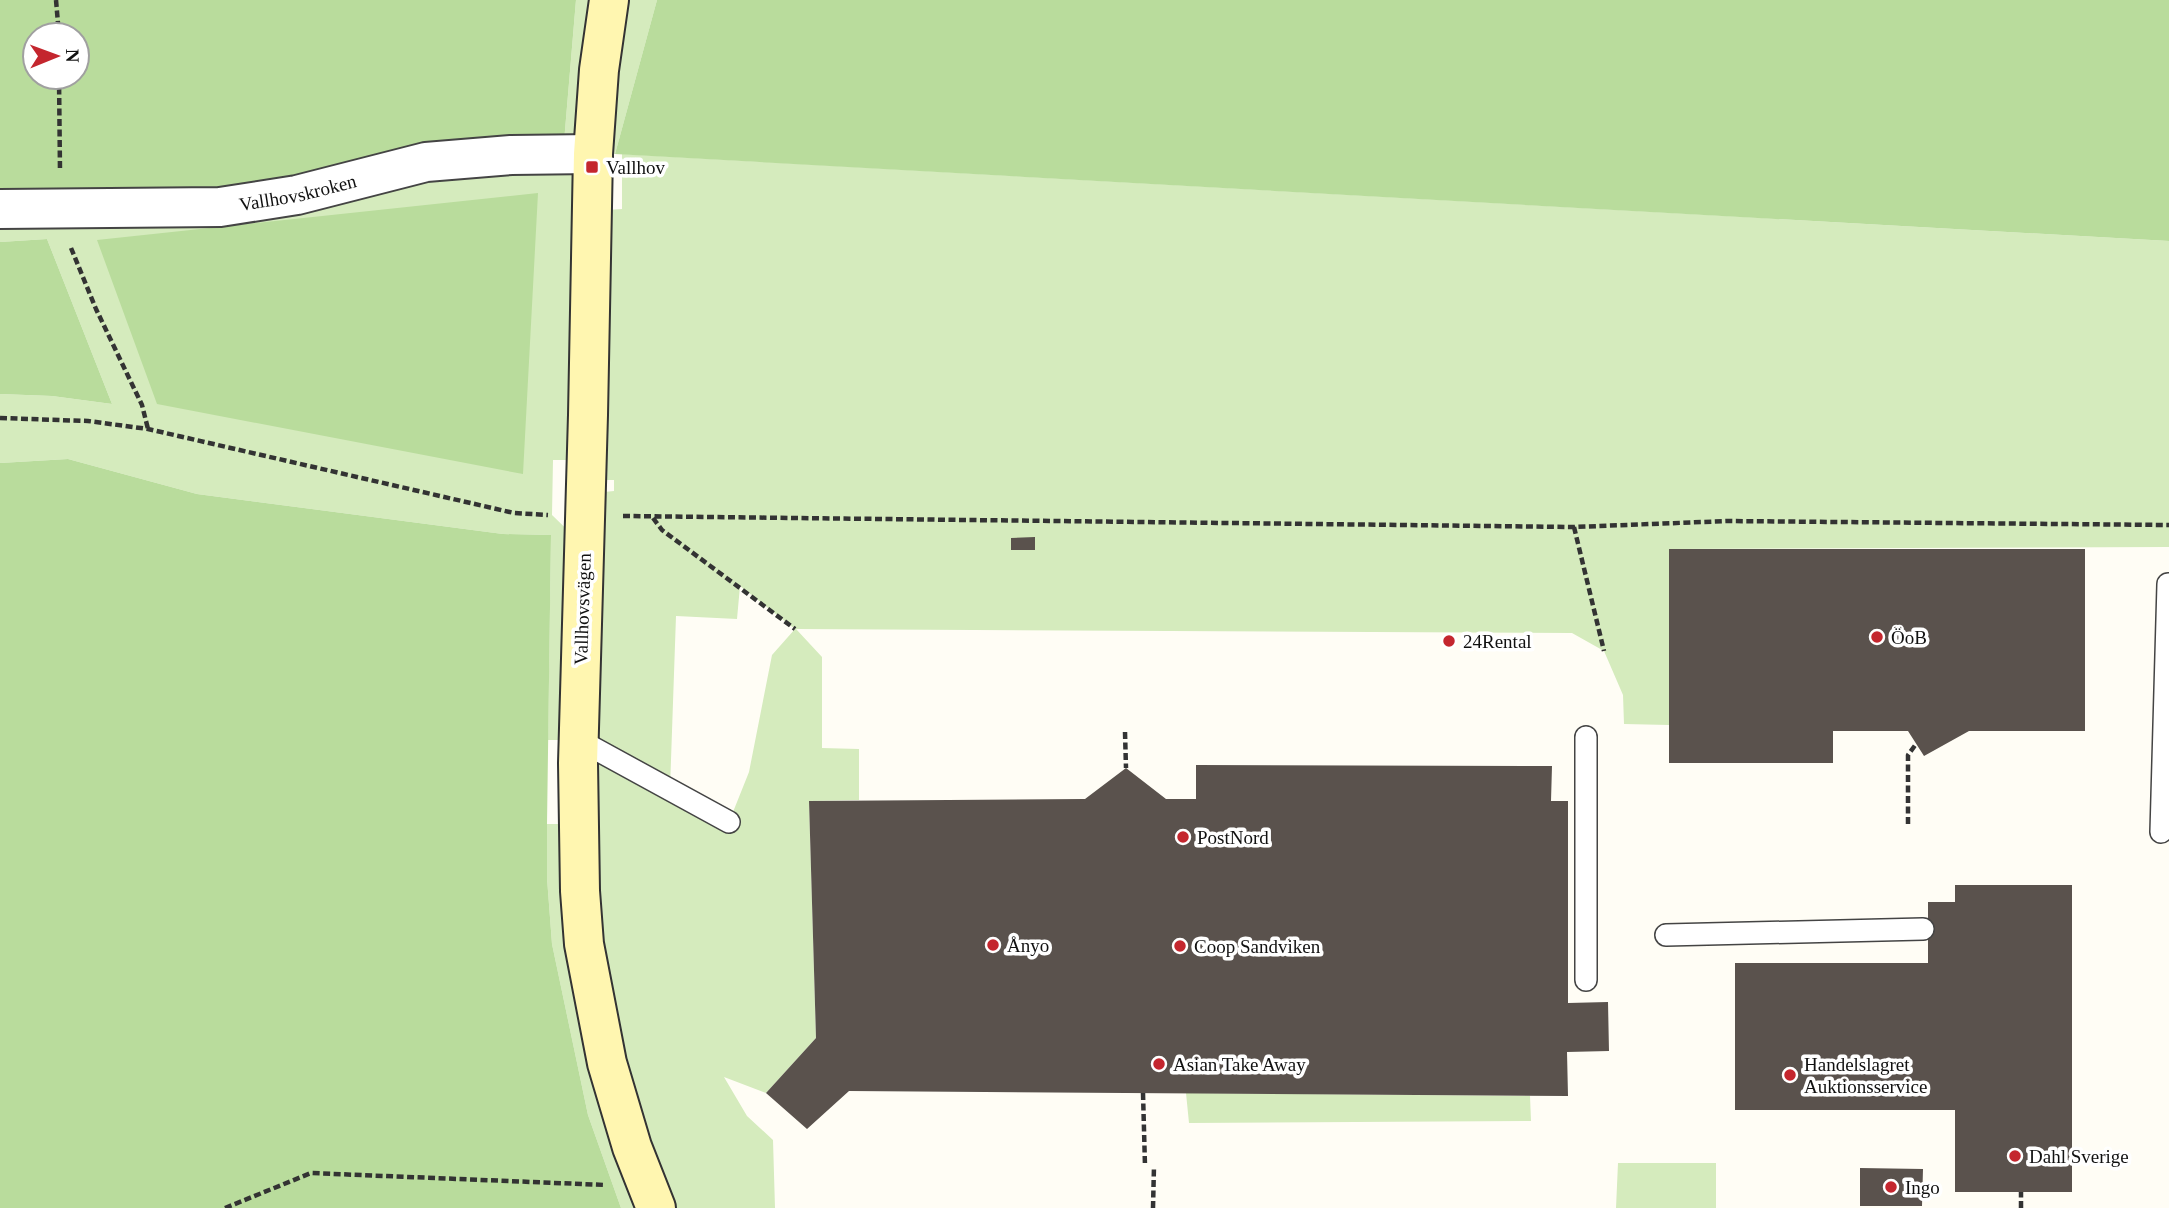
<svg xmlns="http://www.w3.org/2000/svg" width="2169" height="1208" viewBox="0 0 2169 1208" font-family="'Times New Roman',serif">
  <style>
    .green { fill: #d5ebbd; fill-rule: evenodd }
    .forest { fill: #b9dc9c; fill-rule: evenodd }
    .building { fill: #5a524d }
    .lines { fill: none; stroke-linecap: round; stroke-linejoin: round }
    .lane-casing { stroke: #444; stroke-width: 24 }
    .street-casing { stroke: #444; stroke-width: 42 }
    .secondary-casing { stroke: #333; stroke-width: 42 }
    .path { stroke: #333; stroke-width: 4.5; stroke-dasharray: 7 3.5; stroke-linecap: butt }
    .lane { stroke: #fff; stroke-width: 21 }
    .street { stroke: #fff; stroke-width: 38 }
    .secondary { stroke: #fff6b0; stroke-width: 38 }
    .poi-dot { fill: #c4262e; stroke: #fff; stroke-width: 2.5 }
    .labels { text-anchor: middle; stroke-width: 7; stroke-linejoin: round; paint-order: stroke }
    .poi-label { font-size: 19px; fill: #111; stroke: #fff; text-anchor: start }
    .street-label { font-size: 19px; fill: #111; stroke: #fff }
  </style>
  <rect width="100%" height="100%" fill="#fffdf5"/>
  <!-- green -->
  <path class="green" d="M576 0H657L615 154H593L587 460H553L552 515 584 546 605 514 604 492 614 491V480H605L607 210 622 209V154L2169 241V547L1669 549V725L1624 724 1623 695 1604 651 1572 633 796 629 822 657V748L859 749V800L809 801 816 1038 766 1093 724 1077 747 1116 773 1140 775 1208H621L588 1115 552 944 547 878V824H578V740H548L551 535 503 534 197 494 68 459 0 463V394L52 396 112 404 47 239 0 242V209L563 154ZM740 586 795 629 772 655 749 772 729 822 670 789 676 616 737 619Z
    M1186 1093 1530 1096 1531 1121 1189 1123Z
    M1618 1163H1716V1208H1616Z"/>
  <!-- forest -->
  <path class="forest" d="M0 0H576L563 154 335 186 0 209ZM35 35H77V77H35Z
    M657 0H2169V241L615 154Z
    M538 193 523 474 157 404 97 240Z
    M47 239 112 404 52 396 0 394V242Z
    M68 459 197 494 503 534 551 535 547 824V878L552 944 588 1115 621 1208H0V463Z"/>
  <!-- building -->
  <path class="building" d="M1035 537V550H1011V538Z
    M1669 549H2085V731H1969L1924 756 1908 731H1833V763H1669Z
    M1196 765 1552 766 1551 801H1568V1003L1608 1002 1609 1051 1567 1052 1568 1096 849 1091 807 1129 766 1093 816 1038 809 801 1085 799 1126 768 1166 799H1196Z
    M1955 885H2072V1192H1955V1110H1735V963H1928V902H1955Z
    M1860 1168 1923 1169 1922 1206H1860Z"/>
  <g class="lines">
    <defs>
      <path id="lane" d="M1586 737V980
        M579 740 729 822
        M2161 832 2168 584
        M1666 935 1923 929"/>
      <g id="street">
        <path id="s1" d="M0 209 220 207 297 195 426 162 511 155 593 154"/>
      </g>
      <path id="secondary" d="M609 0 599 70 593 154 588 415 578 763 580 891 584 944 607 1063 632 1147 656 1208"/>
    </defs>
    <!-- lane casing -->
    <use href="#lane" class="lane-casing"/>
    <!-- street casing -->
    <use href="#street" class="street-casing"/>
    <!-- secondary casing -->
    <use href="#secondary" class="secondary-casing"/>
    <!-- path -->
    <path class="path" d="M56 0 59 35
      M59 77 60 171
      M71 248 96 309 142 405 148 429
      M0 418 88 421 148 429 514 513 548 515
      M623 516 1574 527 1728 521 2169 525
      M653 518 662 530 795 629
      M1574 527 1604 651
      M1125 732 1126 768
      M1908 824V755L1916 744
      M1143 1093 1145 1166
      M225 1208 311 1173 606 1185
      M1153 1208 1154 1166
      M2021 1208V1192"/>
    <!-- lane -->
    <use href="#lane" class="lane"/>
    <!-- street -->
    <use href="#street" class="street"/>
    <!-- secondary -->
    <use href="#secondary" class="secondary"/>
  </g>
  <!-- markers -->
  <g class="poi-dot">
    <rect x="585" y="160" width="14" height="14" rx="3.5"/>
    <circle cx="1877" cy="637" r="7"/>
    <circle cx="1449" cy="641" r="7"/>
    <circle cx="1183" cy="837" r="7"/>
    <circle cx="993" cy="945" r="7"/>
    <circle cx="1180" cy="946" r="7"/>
    <circle cx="1159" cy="1064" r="7"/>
    <circle cx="1790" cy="1075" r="7"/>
    <circle cx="2015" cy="1156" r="7"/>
    <circle cx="1891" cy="1187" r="7"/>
  </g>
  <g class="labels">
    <!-- poi labels -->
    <g class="poi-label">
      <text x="606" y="174">Vallhov</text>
      <text x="1891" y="644">ÖoB</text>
      <text x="1463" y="648">24Rental</text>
      <text x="1197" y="844">PostNord</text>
      <text x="1007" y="952">Ånyo</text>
      <text x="1194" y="953">Coop Sandviken</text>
      <text x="1173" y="1071">Asian Take Away</text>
      <text x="1804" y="1071">Handelslagret<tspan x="1804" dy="22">Auktionsservice</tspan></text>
      <text x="2029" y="1163">Dahl Sverige</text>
      <text x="1905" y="1194">Ingo</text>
    </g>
    <!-- street labels -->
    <g class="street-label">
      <text dy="7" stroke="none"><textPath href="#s1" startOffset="299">Vallhovskroken</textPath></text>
      <text transform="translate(582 609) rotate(-88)" y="7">Vallhovsvägen</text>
    </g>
  </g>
  <!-- north arrow -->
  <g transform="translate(56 56) rotate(89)"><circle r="33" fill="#ffffff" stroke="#a0a0a0" stroke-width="2"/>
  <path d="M0-5L12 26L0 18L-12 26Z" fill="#c4262e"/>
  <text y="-10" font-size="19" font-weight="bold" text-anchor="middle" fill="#111111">N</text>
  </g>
</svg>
